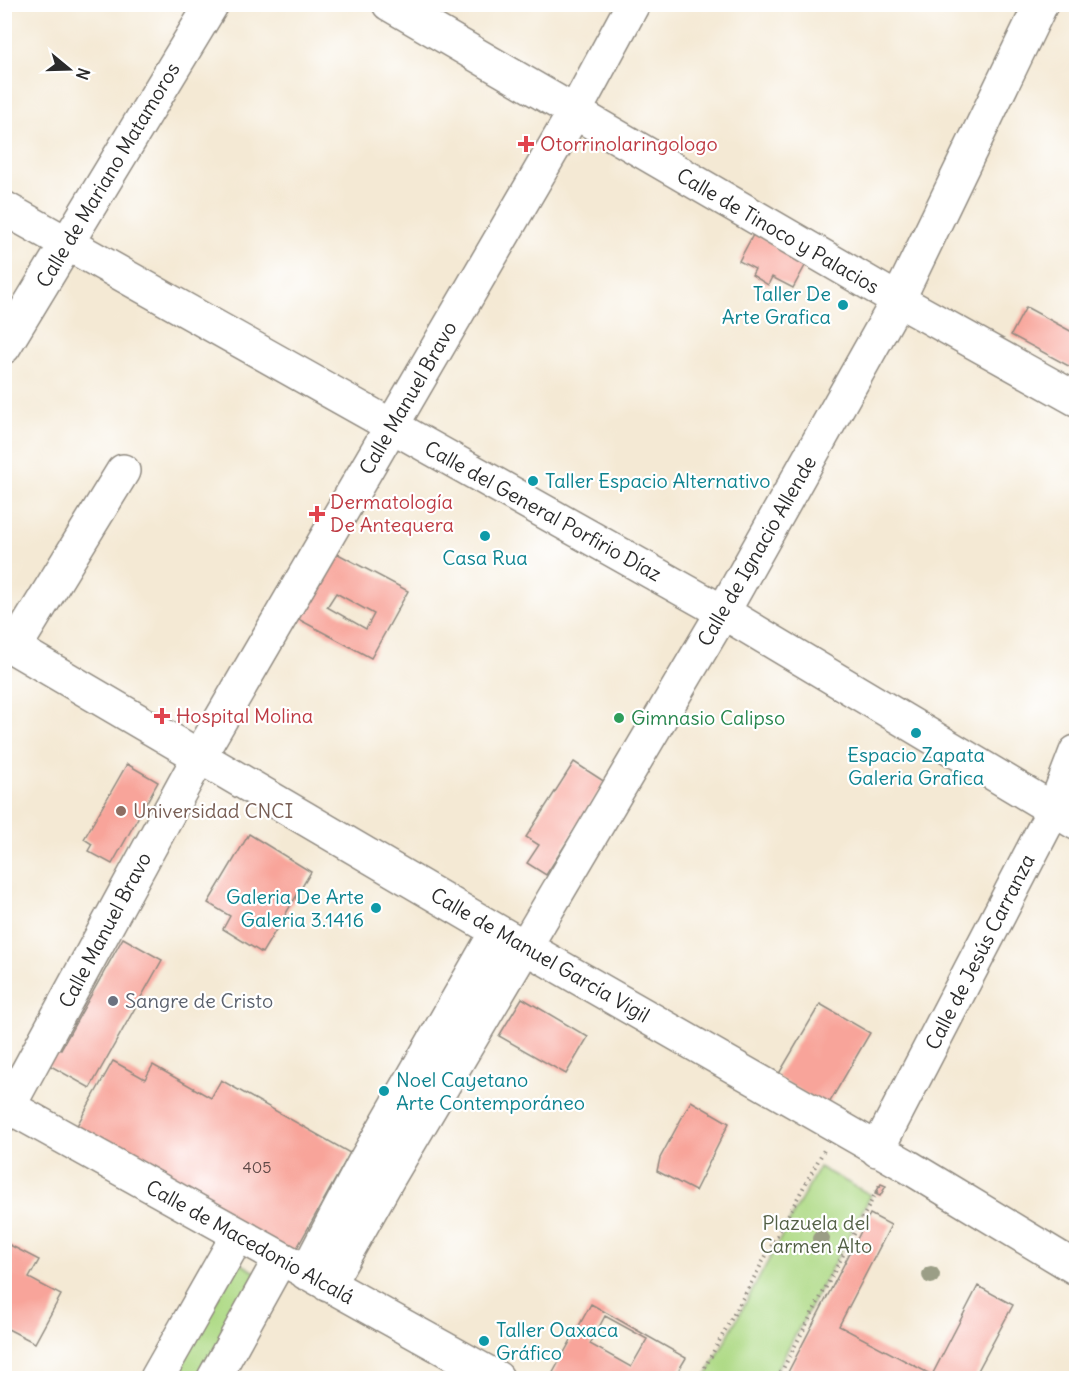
<svg xmlns="http://www.w3.org/2000/svg" width="1081" height="1383" viewBox="0 0 1081 1383" font-family="Delius,sans-serif">
  <style>
    .green { fill: #afda86; stroke: #6d8258; stroke-width: 1.5 }
    .building { fill: #f8a49a; fill-rule: evenodd }
    .lines { fill: none; stroke-linecap: round; stroke-linejoin: round }
    .minor-casing { stroke: #908a80; stroke-width: 36 }
    .path { stroke: #908a80; stroke-width: 4; stroke-dasharray: 1.5 4.5; stroke-linecap: butt }
    .minor { stroke: #fff; stroke-width: 33 }
    .tree { fill: #9b9e86 }
    .health-dot { fill: #e0444e; stroke: #fff; stroke-width: 2 }
    .culture-dot { fill: #0f9aa8; stroke: #fff; stroke-width: 2 }
    .leisure-dot { fill: #2e9e5b; stroke: #fff; stroke-width: 2 }
    .education-dot { fill: #8d6e63; stroke: #fff; stroke-width: 2 }
    .worship-dot { fill: #6b7280; stroke: #fff; stroke-width: 2 }
    .labels { text-anchor: middle; stroke-width: 4.5; stroke-linejoin: round; paint-order: stroke }
    .number-label { font-size: 16px; fill: #5e4947 }
    .health-label { font-size: 20px; fill: #be3a42; stroke: #fff; text-anchor: start }
    .street-label { font-size: 20px; fill: #2b2b2b; stroke: #fff }
    .culture-label { font-size: 20px; fill: #0d838f; stroke: #fff; text-anchor: start }
    .leisure-label { font-size: 20px; fill: #27864d; stroke: #fff; text-anchor: start }
    .education-label { font-size: 20px; fill: #785e54; stroke: #fff; text-anchor: start }
    .worship-label { font-size: 20px; fill: #5b616d; stroke: #fff; text-anchor: start }
    .park-label { font-size: 20px; fill: #536046; stroke: #fff }
  </style>
  <rect width="100%" height="100%" fill="#fff"/>
  <filter id="ink" filterUnits="userSpaceOnUse"><feTurbulence type="fractalNoise" baseFrequency=".0167" numOctaves="2"/><feDisplacementMap in="SourceGraphic" scale="12" xChannelSelector="R" yChannelSelector="G"/><feConvolveMatrix kernelMatrix="1 2 1 2 8 2 1 2 1" color-interpolation-filters="sRGB"/></filter>
  <filter id="wash" filterUnits="userSpaceOnUse"><feTurbulence type="fractalNoise" baseFrequency=".008" numOctaves="4" result="noise"/><feDisplacementMap in="SourceGraphic" scale="24" xChannelSelector="R" yChannelSelector="G"/><feGaussianBlur stdDeviation="1.35" result="paint"/><feColorMatrix in="noise" values="0 0 0 0 0 0 0 0 0 0 0 0 0 0 0 0 0 1.4 0 .05"/><feComposite in="paint" operator="in"/></filter>
  <g filter="url(#wash)">
    <rect width="100%" height="100%" fill="#f4e9d4"/>
    <!-- green -->
    <path class="green" d="M819 1167 871 1195 772 1378H705Z
      M238 1262 264 1277 206 1378H171Z"/>
    <g id="blocks">
      <!-- building -->
      <path class="building" d="M754 233 806 264 793 288 772 277 768 285 752 275 755 269 739 261Z
        M1026 307 1076 334V370L1011 335Z
        M321 545 408 591 371 658 285 612ZM336 593 374 614 366 629 327 607Z
        M574 762 605 782 546 875 527 863 539 845 526 837Z
        M127 764 158 782 112 864 88 851 92 844 84 839Z
        M249 834 311 872 262 953 223 929 230 916 208 903Z
        M123 938 162 960 90 1088 40 1060 50 1043 61 1049Z
        M522 998 588 1037 566 1074 499 1036Z
        M820 1004 870 1033 827 1107 777 1077Z
        M113 1061 145 1079 153 1065 211 1098 221 1080 350 1153 293 1255 74 1131Z
        M691 1101 729 1123 695 1191 657 1171 660 1158Z
        M881 1184 886 1186 880 1196 875 1194Z
        M870 1214 891 1225 839 1326 932 1375 978 1286 1013 1305 974 1378H785Z
        M4 1242 39 1260 29 1278 61 1295 35 1343 4 1327Z
        M591 1304 686 1358 674 1378H592L587 1376 586 1378H550ZM605 1316 647 1339 631 1367 590 1344Z"/>
    </g>
  </g>
  <g filter="url(#ink)">
    <use href="#blocks" fill-opacity="0" stroke="#908a80" stroke-width="1.5"/>
    <g class="lines">
      <defs>
        <path id="minor" d="M389 4 898 300 1076 399
          M4 208 723 612 1076 823
          M4 347 212 4
          M4 642 497 931 909 1167 1076 1268
          M15 647 123 471
          M4 1104 497 1378
          M4 1115 200 755 574 113 633 4
          M877 1150 1054 809 1076 752
          M306 1273 364 1163 497 931
          M328 1285 389 1177 723 612 898 300 1041 4
          M157 1378 238 1235
          M214 1378 280 1259"/>
      </defs>
      <!-- minor casing -->
      <use href="#minor" class="minor-casing"/>
      <!-- path -->
      <path class="path" d="M699 1378 824 1150
        M778 1378 881 1183"/>
      <!-- minor -->
      <use href="#minor" class="minor"/>
    </g>
    <!-- trees -->
    <g class="tree">
      <circle cx="821" cy="1239" r="9"/>
      <circle cx="931" cy="1275" r="9"/>
    </g>
  </g>
  <!-- markers -->
  <g class="health-dot">
    <path d="M523 135h6v6h6v6h-6v6h-6v-6h-6v-6h6z"/>
    <path d="M314 505h6v6h6v6h-6v6h-6v-6h-6v-6h6z"/>
    <path d="M159 707h6v6h6v6h-6v6h-6v-6h-6v-6h6z"/>
  </g>
  <g class="culture-dot">
    <circle cx="843" cy="305" r="6"/>
    <circle cx="533" cy="481" r="6"/>
    <circle cx="485" cy="536" r="6"/>
    <circle cx="916" cy="733" r="6"/>
    <circle cx="376" cy="908" r="6"/>
    <circle cx="384" cy="1091" r="6"/>
    <circle cx="484" cy="1341" r="6"/>
  </g>
  <circle class="leisure-dot" cx="619" cy="718" r="6"/>
  <circle class="education-dot" cx="121" cy="811" r="6"/>
  <circle class="worship-dot" cx="113" cy="1001" r="6"/>
  <g class="labels">
    <!-- number labels -->
    <g class="number-label">
      <text x="257" y="1173">405</text>
    </g>
    <!-- health labels -->
    <g class="health-label">
      <text x="540" y="151">Otorrinolaringologo</text>
      <text x="330" y="509">Dermatología<tspan x="330" dy="23">De Antequera</tspan></text>
      <text x="176" y="723">Hospital Molina</text>
    </g>
    <!-- street labels -->
    <g class="street-label">
      <text transform="translate(108 175) rotate(-59)" y="7">Calle de Mariano Matamoros</text>
      <text transform="translate(778 231) rotate(30)" y="7">Calle de Tinoco y Palacios</text>
      <text transform="translate(408 398) rotate(-60)" y="7">Calle Manuel Bravo</text>
      <text transform="translate(543 511) rotate(29)" y="7">Calle del General Porfirio Díaz</text>
      <text transform="translate(757 551) rotate(-60)" y="7">Calle de Ignacio Allende</text>
      <text transform="translate(105 930) rotate(-62)" y="7">Calle Manuel Bravo</text>
      <text transform="translate(980 952) rotate(-63)" y="7">Calle de Jesús Carranza</text>
      <text transform="translate(540 955) rotate(30)" y="7">Calle de Manuel García Vigil</text>
      <text transform="translate(250 1242) rotate(29)" y="7">Calle de Macedonio Alcalá</text>
    </g>
    <!-- culture labels -->
    <g class="culture-label">
      <text x="831" y="301" text-anchor="end">Taller De<tspan x="831" dy="23">Arte Grafica</tspan></text>
      <text x="545" y="488">Taller Espacio Alternativo</text>
      <text x="485" y="565" text-anchor="middle">Casa Rua</text>
      <text x="916" y="762" text-anchor="middle">Espacio Zapata<tspan x="916" dy="23">Galeria Grafica</tspan></text>
      <text x="364" y="904" text-anchor="end">Galeria De Arte<tspan x="364" dy="23">Galeria 3.1416</tspan></text>
      <text x="396" y="1087">Noel Cayetano<tspan x="396" dy="23">Arte Contemporáneo</tspan></text>
      <text x="496" y="1337">Taller Oaxaca<tspan x="496" dy="23">Gráfico</tspan></text>
    </g>
    <!-- leisure labels -->
    <g class="leisure-label">
      <text x="631" y="725">Gimnasio Calipso</text>
    </g>
    <!-- education labels -->
    <g class="education-label">
      <text x="133" y="818">Universidad CNCI</text>
    </g>
    <!-- worship labels -->
    <g class="worship-label">
      <text x="125" y="1008">Sangre de Cristo</text>
    </g>
    <!-- park labels -->
    <g class="park-label">
      <text x="816" y="1230">Plazuela del<tspan x="816" dy="23">Carmen Alto</tspan></text>
    </g>
  </g>
  <!-- margin -->
  <rect width="1081" height="1383" fill="none" stroke="#fff" stroke-width="24"/>
  <!-- north arrow -->
  <g transform="translate(69 69) rotate(109)" stroke="#ffffff" stroke-width="4.5" paint-order="stroke">
  <path d="M0-4.5L10 22L0 15L-10 22Z" fill="#2b2b2b"/>
  <text y="-9" font-size="16" font-weight="bold" text-anchor="middle" fill="#2b2b2b">N</text>
  </g>
</svg>
